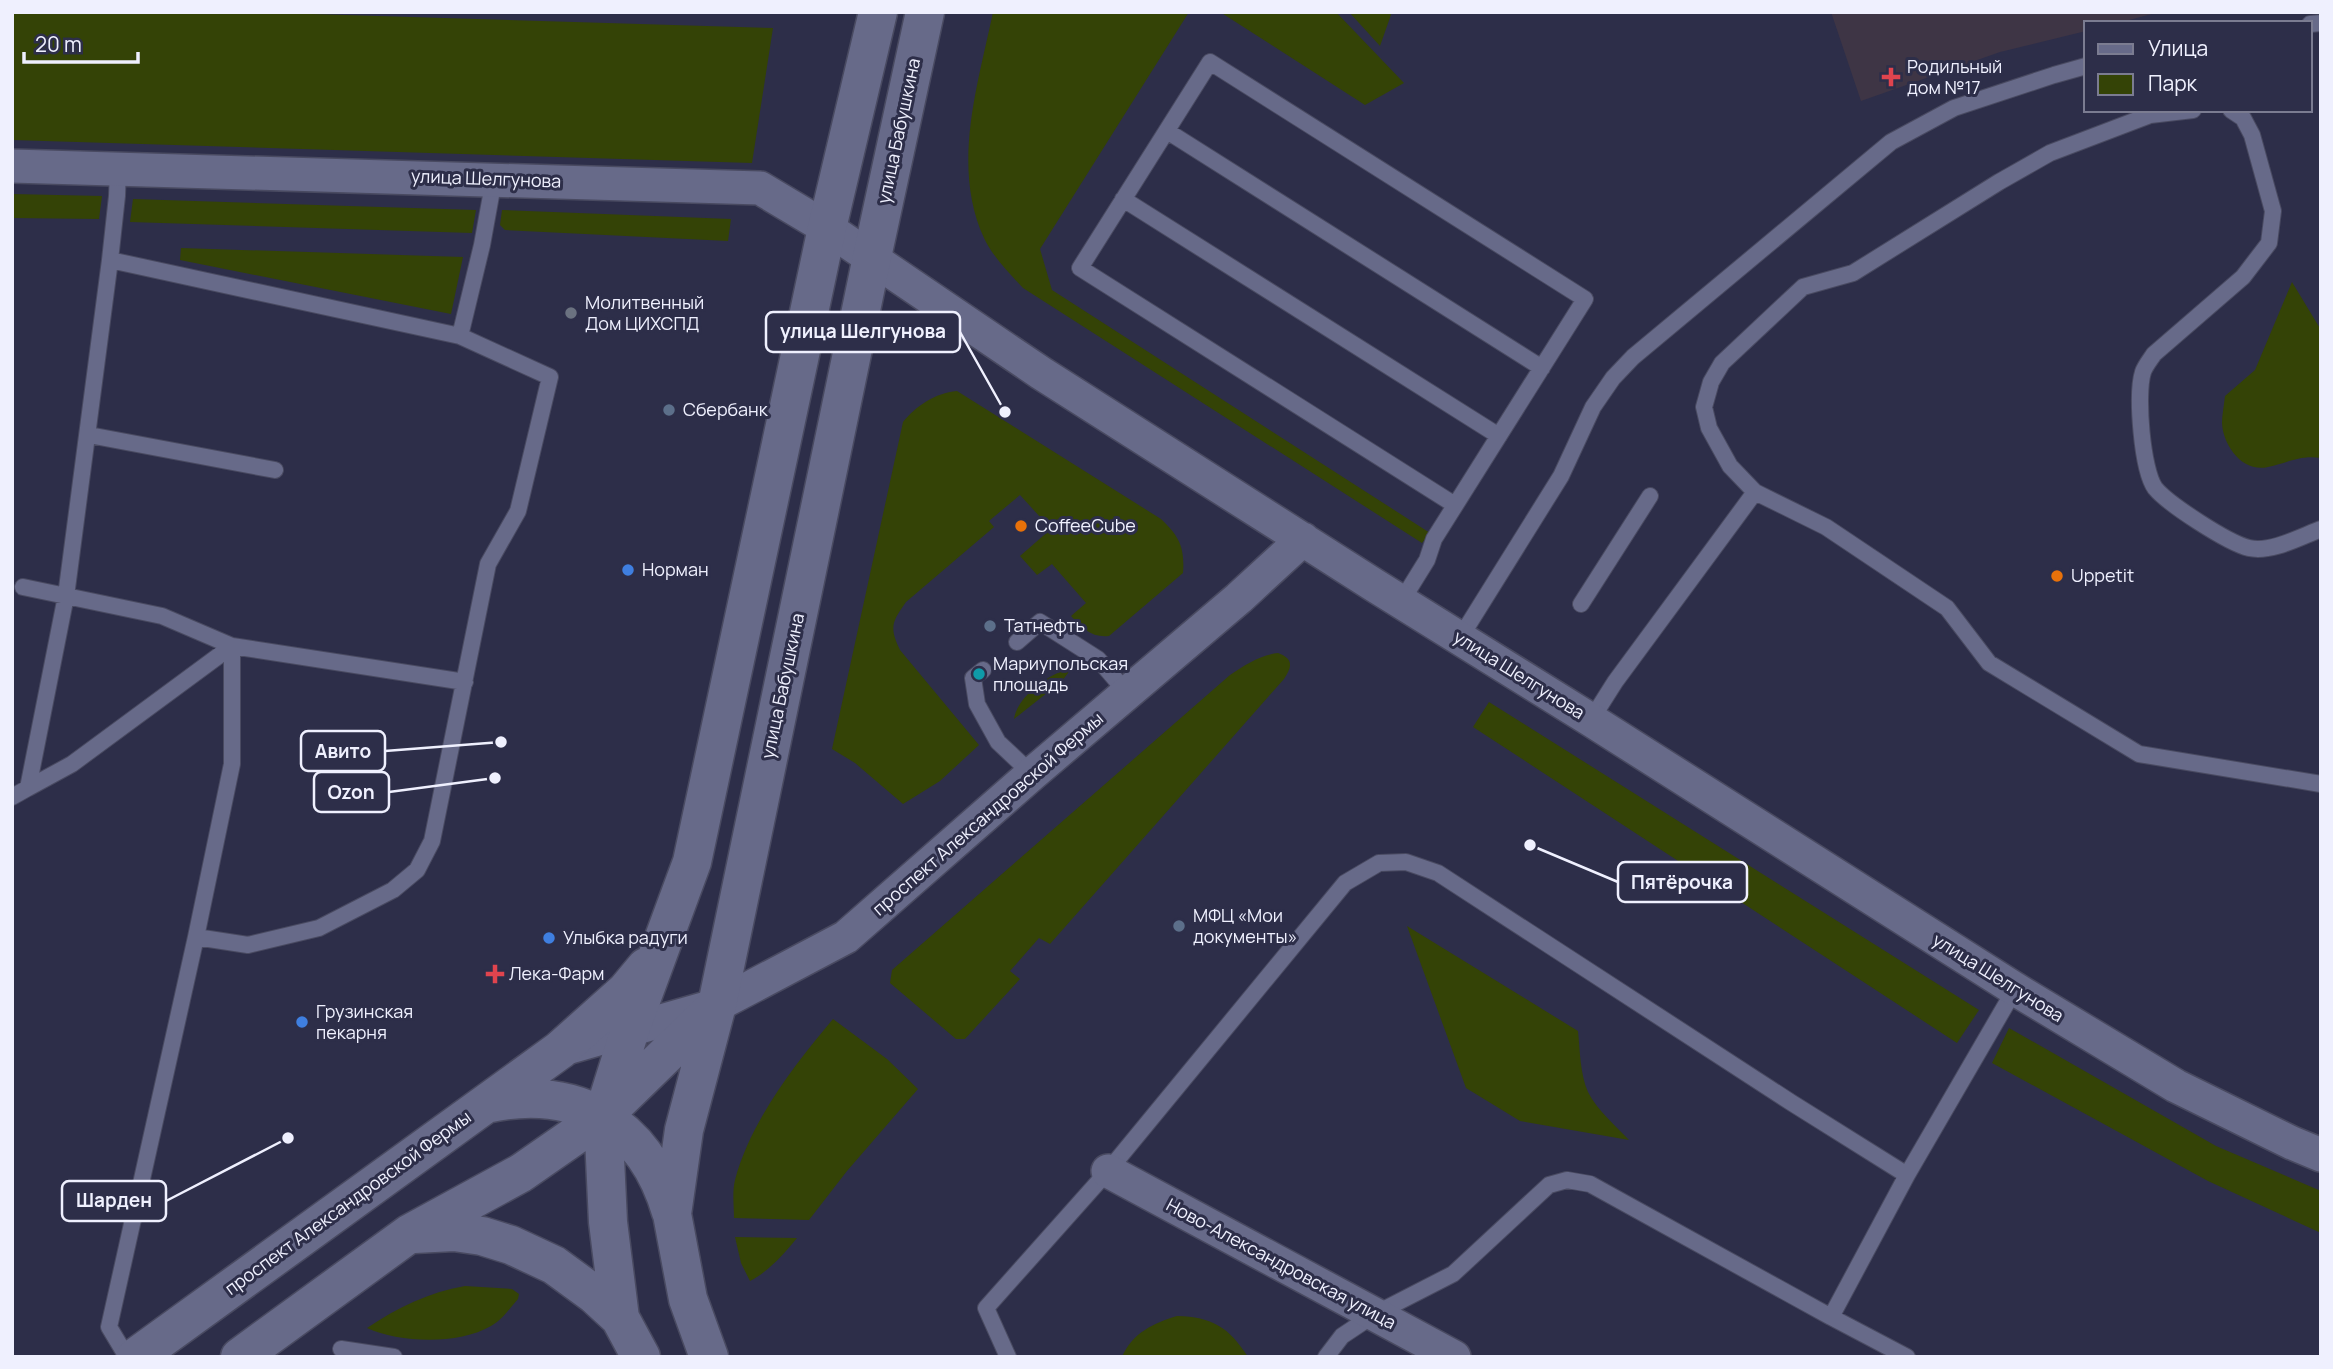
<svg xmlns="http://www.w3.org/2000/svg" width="2333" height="1369" viewBox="0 0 2333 1369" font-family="Manrope,sans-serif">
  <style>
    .medical { fill: #3e3545 }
    .green { fill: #344306 }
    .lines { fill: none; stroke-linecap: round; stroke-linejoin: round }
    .lane-casing { stroke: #494a61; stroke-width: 18 }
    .street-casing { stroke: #494a61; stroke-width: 36 }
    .secondary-casing { stroke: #494a61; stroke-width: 41 }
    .lane { stroke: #676a89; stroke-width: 16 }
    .street { stroke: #676a89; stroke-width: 33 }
    .secondary { stroke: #676a89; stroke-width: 38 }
    .health-dot { fill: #e0444e; stroke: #2d2e49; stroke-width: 2.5 }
    .worship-dot { fill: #6b7280; stroke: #2d2e49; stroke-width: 2.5 }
    .service-dot { fill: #5c6f8a; stroke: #2d2e49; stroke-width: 2.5 }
    .food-dot { fill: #e8710a; stroke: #2d2e49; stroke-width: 2.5 }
    .shop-dot { fill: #3f7fe0; stroke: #2d2e49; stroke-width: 2.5 }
    .culture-dot { fill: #0f9aa8; stroke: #2d2e49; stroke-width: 2.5 }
    .labels { text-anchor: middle; stroke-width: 6; stroke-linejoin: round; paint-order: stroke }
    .poi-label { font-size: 18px; fill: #eff0fe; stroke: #2d2e49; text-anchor: start }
    .street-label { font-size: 18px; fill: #eff0fe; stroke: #2d2e49 }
    .leader { fill: none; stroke: #eff0fe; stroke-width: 2.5 }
    .callout-dot { fill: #eff0fe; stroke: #2d2e49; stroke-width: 2.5 }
    .callout { fill: #2d2e49; stroke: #eff0fe; stroke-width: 2.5 }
    .callout-label { font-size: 19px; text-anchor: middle; font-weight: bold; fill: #eff0fe }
  </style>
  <rect width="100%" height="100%" fill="#2d2e49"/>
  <!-- medical -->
  <path class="medical" d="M1831 12H2159L2118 23H2086V31L2000 52 1861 101Z"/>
  <!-- green -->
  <path class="green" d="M12 12H247L773 28 752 163 12 140Z
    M993 12H1189L1040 249 1052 290 1430 533 1422 543 1023 288C1009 273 993 257 984 238 951 166 978 85 993 12Z
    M1220 12H1336L1404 83 1365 105Z
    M1349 12H1392L1380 46Z
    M12 194 102 196 99 219 12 218Z
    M133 199 476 210 472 233 130 222Z
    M502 210 731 219 728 241 505 230 500 225Z
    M181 248 463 257 451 314 180 260Z
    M2292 282 2321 330V458C2299 455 2288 463 2268 467 2243 473 2223 446 2222 423 2222 415 2224 405 2225 396L2255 370Z
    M957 391 1161 519C1179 536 1185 547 1183 573L1109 636C1092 638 1082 628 1071 616L1086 603 1052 564 1037 575 1020 556 1051 529 1020 495 989 521 994 527 906 602C892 622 889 627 900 650L979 745 940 781 903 804 855 763 832 749 903 422C916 406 935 393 957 391Z
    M1278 653C1294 659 1292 667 1284 679L1050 944 1039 938 1010 971 1020 979 965 1039H956L890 983 892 970 1230 675C1245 665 1260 655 1278 653Z
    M1071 669 1062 681 1014 719C1017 697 1050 672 1071 669Z
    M1489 702 1979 1010 1957 1043 1473 727Z
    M1407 926 1578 1031C1580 1050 1580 1074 1588 1092 1597 1110 1616 1126 1629 1140L1520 1121 1466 1088Z
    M833 1019 887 1059 918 1089 847 1171 809 1220 734 1218C734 1206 732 1192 735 1180 750 1122 795 1064 833 1019Z
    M2009 1028 2216 1146 2321 1191V1233L2208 1181 1992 1063Z
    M735 1237 797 1238C782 1256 770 1270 750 1281L741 1263Z
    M465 1286 512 1289 519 1294 518 1299C510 1308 502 1320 491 1326 458 1345 400 1343 367 1328 397 1308 429 1292 465 1286Z
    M1177 1316C1212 1317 1229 1327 1248 1357H1122C1132 1333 1154 1323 1177 1316Z"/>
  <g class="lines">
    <defs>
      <path id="lane" d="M2310 24 2321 23
        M2193 110 2150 115 2050 153 1999 182 1853 273 1803 287 1722 363 1711 382 1704 407 1709 428 1730 466 1755 492 1826 527 1947 608 1989 663 2139 754 2321 784
        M2231 110 2243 118 2252 135 2273 211 2269 243 2243 277 2154 354C2150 360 2145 366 2143 372 2136 394 2142 470 2155 488 2168 504 2228 543 2249 548 2271 553 2300 537 2321 529
        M1167 131 1542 368
        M1123 199 1499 436
        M110 260 460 336
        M89 435 275 470
        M23 587 162 616 232 646 465 682
        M1401 602 1427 560 1434 539 1585 299 1210 62 1080 268 1455 505
        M1581 604 1650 496
        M1460 638 1561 476 1593 407 1613 378 1633 357 1891 142 1954 108 2054 75 2086 66
        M1017 642 1040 622 1098 659 1128 694
        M983 670 973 678 977 704 998 742 1032 774
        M1591 720 1615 682 1755 492
        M28 788 72 764 232 646V764L196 937 109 1327 127 1357
        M12 797 28 788 66 596 110 260 117 196 118 169
        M196 937 248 945 319 928 393 890 417 870 432 841 488 564 518 511 550 377 460 336 482 245 494 179
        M1831 1317 1907 1357
        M341 1349 394 1357
        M1008 1357 986 1308 1108 1171 1345 883 1379 863 1406 862 1438 873 1792 1103 1907 1175 2015 989
        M1326 1357 1342 1336 1375 1314 1453 1274 1549 1185 1567 1180 1590 1184 1831 1317 1907 1175"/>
      <path id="street" d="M12 166 760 188 827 228 1041 373 1374 585 1591 720 2015 989 2176 1086 2292 1143 2321 1155
        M560 1050 717 1005 846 937 1032 774 1239 598 1303 539
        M1108 1171 1454 1357"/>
      <path id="secondary" d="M486 1104C576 1084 645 1123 671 1212
        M414 1234 454 1232 482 1236 511 1245 554 1265 595 1295 620 1318 641 1357
        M620 1318 608 1222 603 1116 630 1030 692 862 827 228 878 12
        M136 1357 560 1050 626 991 646 967
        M240 1357 409 1234 521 1173 603 1116 715 1007
        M709 1357 688 1299 672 1214 684 1130 717 1005 872 257 925 12"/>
    </defs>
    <!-- lane casing -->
    <use href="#lane" class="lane-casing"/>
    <!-- street casing -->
    <use href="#street" class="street-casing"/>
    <!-- secondary casing -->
    <use href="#secondary" class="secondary-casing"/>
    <!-- lane -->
    <use href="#lane" class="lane"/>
    <!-- street -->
    <use href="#street" class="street"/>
    <!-- secondary -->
    <use href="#secondary" class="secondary"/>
  </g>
  <!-- markers -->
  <g class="health-dot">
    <path d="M1887.5 66.5h7v7h7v7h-7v7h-7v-7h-7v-7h7z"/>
    <path d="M491.5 963.5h7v7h7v7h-7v7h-7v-7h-7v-7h7z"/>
  </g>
  <circle class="worship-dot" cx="571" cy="313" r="7"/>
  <g class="service-dot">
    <circle cx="669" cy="410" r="7"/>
    <circle cx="990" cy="626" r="7"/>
    <circle cx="1179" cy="926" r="7"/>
  </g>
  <g class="food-dot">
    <circle cx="1021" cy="526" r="7"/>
    <circle cx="2057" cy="576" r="7"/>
  </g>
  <g class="shop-dot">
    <circle cx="628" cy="570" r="7"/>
    <circle cx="549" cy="938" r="7"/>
    <circle cx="302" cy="1022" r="7"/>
  </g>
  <circle class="culture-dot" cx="979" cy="674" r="7"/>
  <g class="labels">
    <!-- poi labels -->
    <g class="poi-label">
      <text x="1907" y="73">Родильный<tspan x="1907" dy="21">дом №17</tspan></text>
      <text x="585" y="309">Молитвенный<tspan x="585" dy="21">Дом ЦИХСПД</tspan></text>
      <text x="683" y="416">Сбербанк</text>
      <text x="1035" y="532">CoffeeCube</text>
      <text x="642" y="576">Норман</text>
      <text x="2071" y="582">Uppetit</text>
      <text x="1004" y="632">Татнефть</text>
      <text x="993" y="670">Мариупольская<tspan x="993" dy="21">площадь</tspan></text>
      <text x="1193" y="922">МФЦ «Мои<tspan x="1193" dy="21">документы»</tspan></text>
      <text x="563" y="944">Улыбка радуги</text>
      <text x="509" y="980">Лека-Фарм</text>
      <text x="316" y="1018">Грузинская<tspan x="316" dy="21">пекарня</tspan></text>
    </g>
    <!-- street labels -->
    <g class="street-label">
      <text transform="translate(899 131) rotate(-78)" y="6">улица Бабушкина</text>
      <text transform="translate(486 179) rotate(2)" y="6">улица Шелгунова</text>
      <text transform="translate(1519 675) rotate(32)" y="6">улица Шелгунова</text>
      <text transform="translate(783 686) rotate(-78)" y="6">улица Бабушкина</text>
      <text transform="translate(988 814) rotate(-41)" y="6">проспект Александровской Фермы</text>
      <text transform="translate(1998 978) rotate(32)" y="6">улица Шелгунова</text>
      <text transform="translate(348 1203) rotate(-36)" y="6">проспект Александровской Фермы</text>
      <text transform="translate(1281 1264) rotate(28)" y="6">Ново-Александровская улица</text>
    </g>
  </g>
  <!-- callouts -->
  <path class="leader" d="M1005 412L960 332M501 742L385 751M495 778L389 792M1530 845L1618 882M288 1138L166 1201"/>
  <g class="callout-dot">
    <circle cx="1005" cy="412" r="7"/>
    <circle cx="501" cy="742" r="7"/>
    <circle cx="495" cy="778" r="7"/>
    <circle cx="1530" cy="845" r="7"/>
    <circle cx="288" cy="1138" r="7"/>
  </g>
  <g class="callout">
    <rect x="766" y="312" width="194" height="40" rx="7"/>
    <rect x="301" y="731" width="84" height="40" rx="7"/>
    <rect x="314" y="772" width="75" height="40" rx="7"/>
    <rect x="1618" y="862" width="129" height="40" rx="7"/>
    <rect x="62" y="1181" width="104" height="40" rx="7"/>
  </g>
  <g class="callout-label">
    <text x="863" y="338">улица Шелгунова</text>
    <text x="343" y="758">Авито</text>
    <text x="351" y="799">Ozon</text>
    <text x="1682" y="889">Пятёрочка</text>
    <text x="114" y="1207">Шарден</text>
  </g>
  <!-- border -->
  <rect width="2333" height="1369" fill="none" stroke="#eff0fe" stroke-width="28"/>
  <!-- legend -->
  <rect x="2084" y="21" width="228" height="91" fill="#2d2e49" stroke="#7b7c91" stroke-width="2"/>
  <rect x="2098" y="44" width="35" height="10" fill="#676a89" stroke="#7b7c91" stroke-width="2"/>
  <text x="2148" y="56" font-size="21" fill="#eff0fe">Улица</text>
  <rect x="2098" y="74" width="35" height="21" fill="#344306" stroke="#7b7c91" stroke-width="2"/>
  <text x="2148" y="91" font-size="21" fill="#eff0fe">Парк</text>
  <!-- scale -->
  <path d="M24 52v10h114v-10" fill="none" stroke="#eff0fe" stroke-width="3.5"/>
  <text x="35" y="52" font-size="21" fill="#eff0fe" stroke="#2d2e49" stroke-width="5" paint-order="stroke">20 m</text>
</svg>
